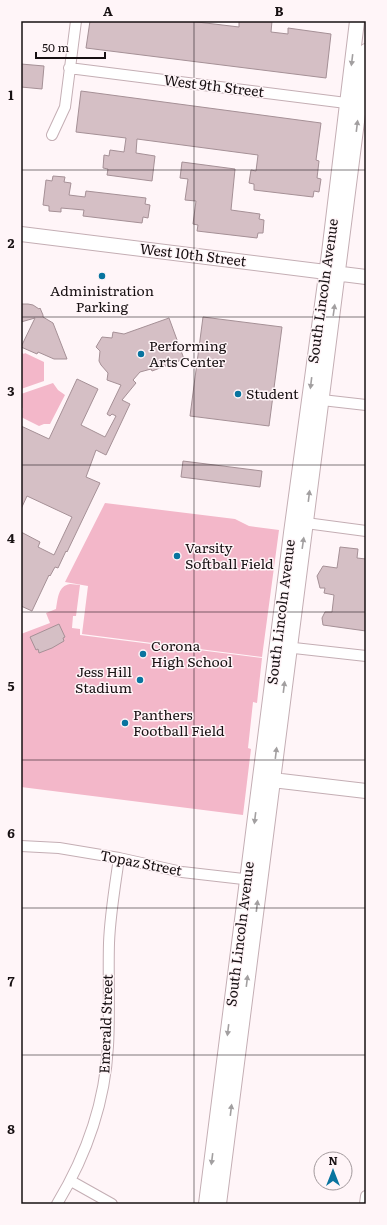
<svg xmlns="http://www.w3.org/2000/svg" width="387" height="1225" viewBox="0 0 387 1225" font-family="Literata,serif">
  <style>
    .green { fill: #f3b7c9 }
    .building { fill: #d5bfc5; stroke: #a59096 }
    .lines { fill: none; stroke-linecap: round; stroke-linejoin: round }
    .street-casing { stroke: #c4aeb4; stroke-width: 12 }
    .secondary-casing { stroke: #c4aeb4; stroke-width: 16 }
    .street { stroke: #fff; stroke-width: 10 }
    .secondary { stroke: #fff; stroke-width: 14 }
    .oneway { fill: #a29fa0 }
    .grid { fill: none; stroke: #171012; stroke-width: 1; stroke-opacity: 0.55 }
    .poi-dot { fill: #08749f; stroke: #fff5f8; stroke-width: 1.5 }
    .labels { text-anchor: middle; stroke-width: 3; stroke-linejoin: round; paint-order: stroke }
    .street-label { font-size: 14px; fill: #171012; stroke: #fff5f8 }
    .poi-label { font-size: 14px; fill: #171012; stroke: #fff5f8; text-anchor: start }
    .neatline { fill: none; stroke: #171012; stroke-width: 1.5 }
    .grid-label { font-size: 13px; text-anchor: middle; font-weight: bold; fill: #171012 }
  </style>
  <rect width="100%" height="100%" fill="#fff5f8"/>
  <!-- green -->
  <path class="green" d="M21 352 24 354 25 353 44 362V381L21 389Z
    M53 383 58 390 65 395 50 424H44L39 426 21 417V412L23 409 21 406V394Z
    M105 503 235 519 249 526 279 530 262 657 82 634 88 586 65 582Z
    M70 584 80 585 76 616H73L72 628 80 629V635L262 658 257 703 253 702 248 748 251 749 243 815 21 787V634L50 623 46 613 56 609C58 598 58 586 70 584Z"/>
  <!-- building -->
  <path class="building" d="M90 21H189L239 27V21H272L271 32 288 34V28L331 34 326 78 86 48Z
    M21 64 44 66 42 89 21 87Z
    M81 91 321 123 316 160 319 161 317 178 321 179 319 192 314 191 313 197 254 190V184L249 183 251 170 256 171 258 155 137 139 136 153 155 156 152 181 107 175 108 169 103 168 104 155 109 156 110 150 124 152 126 138 76 132Z
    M182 162 235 169 231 210 260 214 259 219 264 220 263 233H258L257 238 197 231 198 225 193 224 196 201 185 200 188 179 180 178Z
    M53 176 65 177 64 182 71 183 69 195 85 197 86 191 146 198 145 204 150 205 148 218 143 217 142 223 83 216 84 210 61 208V212L49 211V206L43 205 46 180 52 181Z
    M21 304H28L33 305 39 309 40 308 43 315V317L53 323 67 359H54L38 352 37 354 21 347 35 318 21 322Z
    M203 317 282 327 269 426 190 416Z
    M169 318 184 359 152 371 151 369 140 372 133 380 136 383 122 400 130 404 106 455 96 450 86 477 100 483 67 552 66 551 58 568 55 567 50 576 49 575 32 611 21 606V532L40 542 38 547 54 555 72 517 27 496 21 509V426L49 439 77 379 98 389 81 425 105 437 116 416 112 414 110 416 107 414 121 385 107 380 108 373 101 365 99 361 100 351 96 347 102 337 112 338 113 332 124 334Z
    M183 461 262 471 260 487 181 477Z
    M340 547 358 549 357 558 366 559V631L323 625 322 618 325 612H332L334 595 324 593 325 588H320L317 576 323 566 337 568Z
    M59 624 65 637 63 638 64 641 52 648 39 653 38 649 36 650 30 637Z"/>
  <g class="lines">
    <defs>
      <path id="street" d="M69 68 354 104
        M52 135 65 107 76 21
        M322 400 366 405
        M306 523 366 531
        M285 647 366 656
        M21 846 59 848 119 858 182 872 252 880
        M71 1181 112 1204
        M57 1204C86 1156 105 1103 108 1046 110 1012 108 977 109 943 110 915 115 886 119 858
        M365 1204 366 1196"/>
      <path id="secondary" d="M21 234 366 277
        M264 779 366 791
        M206 1204 291 533 329 253 357 21
        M219 1204 366 51"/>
    </defs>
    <!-- street casing -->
    <use href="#street" class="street-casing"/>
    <!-- secondary casing -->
    <use href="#secondary" class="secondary-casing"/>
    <!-- street -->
    <use href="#street" class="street"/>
    <!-- secondary -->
    <use href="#secondary" class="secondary"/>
  </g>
  <!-- one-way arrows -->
  <defs><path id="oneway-solid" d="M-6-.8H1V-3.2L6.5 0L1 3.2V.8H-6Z"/></defs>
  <g class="oneway">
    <use href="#oneway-solid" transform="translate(352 60) rotate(97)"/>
    <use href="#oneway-solid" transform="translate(357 126) rotate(-83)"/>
    <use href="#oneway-solid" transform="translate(334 310) rotate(-82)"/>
    <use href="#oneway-solid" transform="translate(311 383) rotate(97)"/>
    <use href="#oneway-solid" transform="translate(309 496) rotate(-83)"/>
    <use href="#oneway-solid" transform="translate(303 543) rotate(-82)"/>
    <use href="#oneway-solid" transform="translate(284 687) rotate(-83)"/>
    <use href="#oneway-solid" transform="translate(276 753) rotate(-83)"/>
    <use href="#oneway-solid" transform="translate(255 818) rotate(97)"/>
    <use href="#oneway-solid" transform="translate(257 906) rotate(-83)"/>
    <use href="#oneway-solid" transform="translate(247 981) rotate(-83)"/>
    <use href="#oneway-solid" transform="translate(228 1030) rotate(97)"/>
    <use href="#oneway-solid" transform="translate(231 1110) rotate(-83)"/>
    <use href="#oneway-solid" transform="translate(212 1159) rotate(97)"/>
  </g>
  <!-- grid -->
  <path class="grid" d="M194 21V1204M21 170H366M21 317H366M21 465H366M21 612H366M21 760H366M21 908H366M21 1055H366"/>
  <!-- markers -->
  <g class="poi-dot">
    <circle cx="102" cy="276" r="4"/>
    <circle cx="141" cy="354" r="4"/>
    <circle cx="238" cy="394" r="4"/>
    <circle cx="177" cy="556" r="4"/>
    <circle cx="143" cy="654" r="4"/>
    <circle cx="140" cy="680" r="4"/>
    <circle cx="125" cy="723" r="4"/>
  </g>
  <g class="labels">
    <!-- street labels -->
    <g class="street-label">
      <text transform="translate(214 86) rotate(7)" y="5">West 9th Street</text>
      <text transform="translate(193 255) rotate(7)" y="5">West 10th Street</text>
      <text transform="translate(323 291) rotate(-82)" y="5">South Lincoln Avenue</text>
      <text transform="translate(281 612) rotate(-83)" y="5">South Lincoln Avenue</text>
      <text transform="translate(141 863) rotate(11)" y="5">Topaz Street</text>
      <text transform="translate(240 934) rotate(-83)" y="5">South Lincoln Avenue</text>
      <text transform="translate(106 1024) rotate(-88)" y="5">Emerald Street</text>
    </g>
    <!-- poi labels -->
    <g class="poi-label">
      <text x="102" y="296" text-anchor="middle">Administration<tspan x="102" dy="16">Parking</tspan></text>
      <text x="149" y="351">Performing<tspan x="149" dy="16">Arts Center</tspan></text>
      <text x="246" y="399">Student</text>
      <text x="185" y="553">Varsity<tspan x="185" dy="16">Softball Field</tspan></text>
      <text x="151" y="651">Corona<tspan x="151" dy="16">High School</tspan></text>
      <text x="132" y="677" text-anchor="end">Jess Hill<tspan x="132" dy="16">Stadium</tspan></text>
      <text x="133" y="720">Panthers<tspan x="133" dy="16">Football Field</tspan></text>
    </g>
  </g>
  <!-- border -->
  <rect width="387" height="1225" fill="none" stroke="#fff5f8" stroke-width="44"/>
  <!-- north arrow -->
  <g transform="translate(333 1171)"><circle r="19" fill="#fff5f8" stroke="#a2999c"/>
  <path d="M0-3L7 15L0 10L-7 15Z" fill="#08749f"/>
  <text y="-6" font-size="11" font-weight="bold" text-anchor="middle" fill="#171012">N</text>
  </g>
  <!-- scale -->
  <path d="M36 52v6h69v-6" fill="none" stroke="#171012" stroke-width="2"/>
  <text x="42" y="52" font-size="12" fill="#171012" stroke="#fff5f8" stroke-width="3" paint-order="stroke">50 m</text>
  <rect x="22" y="22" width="343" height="1181" class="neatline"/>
  <g class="grid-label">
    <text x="108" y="16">A</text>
    <text x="279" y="16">B</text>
    <text x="11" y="100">1</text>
    <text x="11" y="248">2</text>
    <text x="11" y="396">3</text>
    <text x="11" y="543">4</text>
    <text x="11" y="691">5</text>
    <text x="11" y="838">6</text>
    <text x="11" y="986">7</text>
    <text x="11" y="1134">8</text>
  </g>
</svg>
